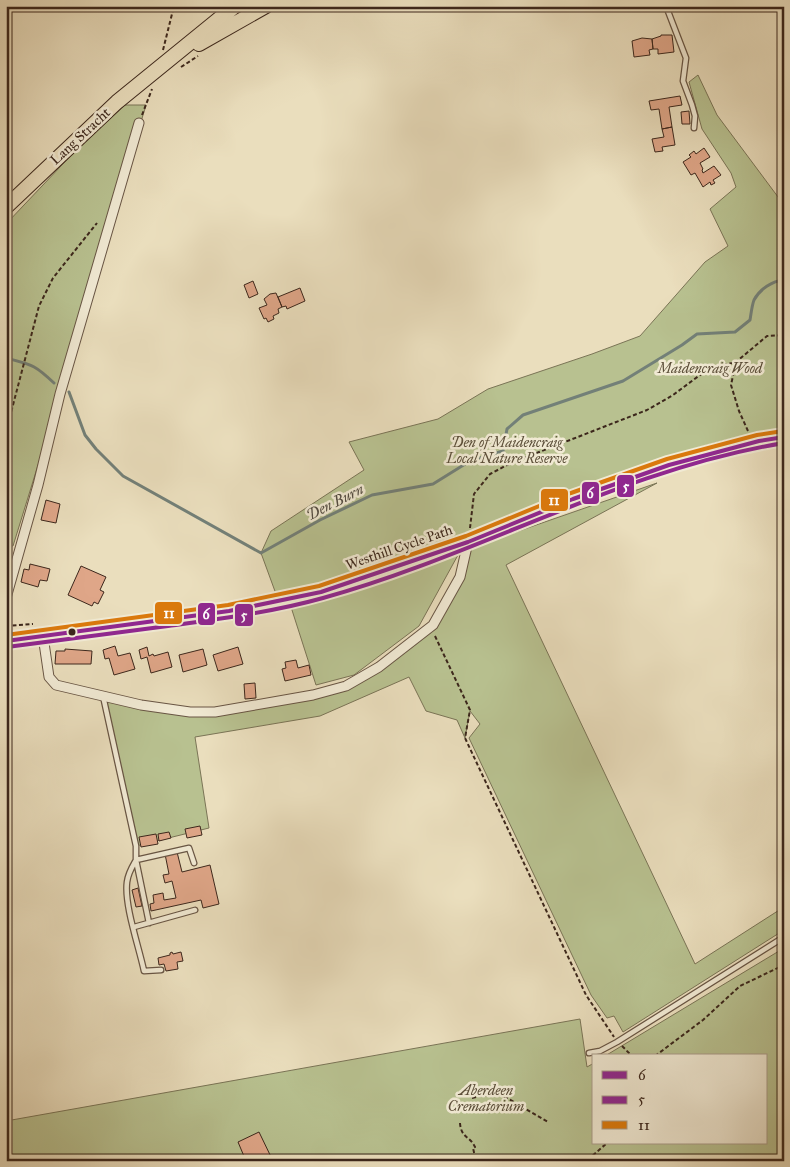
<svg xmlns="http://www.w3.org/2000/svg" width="790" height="1167" viewBox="0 0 790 1167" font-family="'IM FELL Great Primer',serif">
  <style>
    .green { fill: #b8c190; stroke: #7a7456 }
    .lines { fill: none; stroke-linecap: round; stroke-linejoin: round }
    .stream { stroke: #738078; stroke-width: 3 }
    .building { fill: #dfa688; stroke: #3c271c }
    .lane-casing { stroke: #685544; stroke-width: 7 }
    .street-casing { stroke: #685544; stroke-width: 11 }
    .primary-casing { stroke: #3c271c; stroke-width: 16 }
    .path { stroke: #3c271c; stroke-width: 2; stroke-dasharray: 4 2.5; stroke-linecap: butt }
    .lane { stroke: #f1ead4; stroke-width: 4.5 }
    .street { stroke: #f1ead4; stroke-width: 9 }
    .primary { stroke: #eadebd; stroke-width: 14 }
    .bus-1-casing { stroke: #f1ead4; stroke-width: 8 }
    .bus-2-casing { stroke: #f1ead4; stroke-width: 8 }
    .bus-3-casing { stroke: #f1ead4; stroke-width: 8 }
    .bus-1 { stroke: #90288f; stroke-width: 4 }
    .bus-2 { stroke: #90288f; stroke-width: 4 }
    .bus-3 { stroke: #da790d; stroke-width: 4 }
    .bus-dot { fill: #3c271c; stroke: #f1ead4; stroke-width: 2 }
    .labels { text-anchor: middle; stroke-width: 5; stroke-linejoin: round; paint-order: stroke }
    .street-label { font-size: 14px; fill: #3c271c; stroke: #f1ead4 }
    .park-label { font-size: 14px; font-style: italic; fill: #5b4e39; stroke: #f1ead4 }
    .water-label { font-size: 15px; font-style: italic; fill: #534c42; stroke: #f1ead4 }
    .line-badge { stroke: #f1ead4; stroke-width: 2 }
    .badge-label { font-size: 14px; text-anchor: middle; font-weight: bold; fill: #fff }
  </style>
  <rect width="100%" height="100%" fill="#eadebd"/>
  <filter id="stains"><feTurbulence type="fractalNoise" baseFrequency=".004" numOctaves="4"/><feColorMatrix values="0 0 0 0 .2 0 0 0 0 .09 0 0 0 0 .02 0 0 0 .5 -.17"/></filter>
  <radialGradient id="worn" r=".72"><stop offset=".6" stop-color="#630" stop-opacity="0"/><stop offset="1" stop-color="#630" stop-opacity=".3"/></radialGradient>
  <!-- green -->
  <path class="green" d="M698 75 717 115 784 205V428C665 447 558 501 446 542 390 562 334 580 276 594L261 553 271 531 364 470 349 442 438 419 488 389 592 354 640 336 705 262 728 246 710 209 736 187 731 173 702 129 689 82Z
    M125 105H146L60 394 13 546H6V224L79 147Z
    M657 483 506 565 695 964 784 907V930L623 1032 614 1016 607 1018 591 995 469 738 480 724 470 711 465 738 457 720 426 711 409 677 320 716 195 737 209 828 136 846 103 696 190 712 346 686 430 627 460 577 467 549Z
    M458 555 419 626 354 675 316 685 291 607Z
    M784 948V1161H6V1121L580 1019 587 1067 594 1063V1143H766V1056H605Z"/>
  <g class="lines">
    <!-- stream -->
    <path class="stream" d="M6 358C32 365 34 364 54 383
      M69 392 85 435 96 449 123 476 261 553 320 520 372 495 433 484 470 461 503 451 507 429 523 415 623 381 682 345 697 334 735 332 750 320C751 314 752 305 754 300 760 289 772 281 784 280"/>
  </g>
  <!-- building -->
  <path class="building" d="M661 35H672L674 52 658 54V49H653L652 39 661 36Z
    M642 38 652 39 653 49 649 50 650 55 634 57 632 41Z
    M680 96 682 105 669 107 672 127 662 129 659 109 651 110 649 101Z
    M689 111 690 124H682L681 112Z
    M672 127 675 145 662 147 663 151 655 152 652 139 664 137 662 129Z
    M704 148 710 157 700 163 703 169 702 170 703 173 714 166 721 175 713 180 715 183 711 185 710 182 703 187 695 173 691 175 683 162 691 157 689 155 694 151 696 154Z
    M253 281 258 294 249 298 244 285Z
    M300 288 305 301 287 309 286 306 282 307 278 297Z
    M276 293 282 307 278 309 279 313 273 316 274 319 268 322 266 318 264 319 259 308 267 305 264 299 270 294Z
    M46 500 60 504 56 523 41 520Z
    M30 564 50 569 47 581 40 580 38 587 21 582 24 569 29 570Z
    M81 566 106 577 100 590 104 592 98 604 94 602 92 606 68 595Z
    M115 646 118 656 130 653 135 669 114 675 109 658 105 659 103 650Z
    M147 647 149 656 153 654 154 656 168 652 172 667 151 673 147 657 141 659 139 650Z
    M238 647 243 664 218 671 213 655Z
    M65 649 92 651 91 664H55L56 651H65Z
    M203 649 207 665 183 672 179 655Z
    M296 660 298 668 309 665 311 675 285 681 282 669 286 668 285 662Z
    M255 683 256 698 245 699 244 684Z
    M200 826 202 835 187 838 185 829Z
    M169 832 171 838 159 841 158 834Z
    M156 834 158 844 141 847 139 837Z
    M177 852 182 872 210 865 219 904 203 908 201 900 151 911 150 904 154 903 153 895 163 893 164 900 176 898 172 881 165 883 163 875 169 874 165 854Z
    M138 888 142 906 136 907 132 890Z
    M172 952 173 954 181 952 183 961 177 962 178 969 166 971 164 964 159 965 158 958 170 955V953Z
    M259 1132 273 1161H246L238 1142Z"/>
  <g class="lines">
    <defs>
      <path id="lane" d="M666 6 686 58 683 81 692 105 695 116 694 128
        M103 696 136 846V860L189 848 194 863
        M136 860C132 867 128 873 127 882 124 905 139 947 144 971L161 970
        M136 860 149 923
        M134 927 195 910
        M589 1053 600 1051 617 1042 784 937"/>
      <path id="street" d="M6 598 38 485 60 394 139 123
        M43 636 49 677 56 685 141 705 190 712H215L313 695 346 686 379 667 433 625 460 577 468 542"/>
      <path id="primary" d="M199 44 266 6
        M6 207 117 102 235 6
        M6 641 229 611 321 592 410 563 468 542 573 499 669 465 759 441 784 437"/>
    </defs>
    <!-- lane casing -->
    <use href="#lane" class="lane-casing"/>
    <!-- street casing -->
    <use href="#street" class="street-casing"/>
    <!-- primary casing -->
    <use href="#primary" class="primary-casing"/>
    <!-- path -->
    <path class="path" d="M163 50 174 6
      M181 67 198 56
      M142 115 152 89
      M8 424 39 306 53 278 97 223
      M748 431 739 411 731 385 736 362 767 336 784 335
      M470 528 474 494 490 474 511 463 647 410 673 395 708 369 736 362
      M6 626 33 624
      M435 636 470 710 465 738 586 995 614 1037
      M622 1046 632 1056
      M655 1056 703 1020 740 986 784 965
      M472 1098C485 1095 495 1093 507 1098L548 1122
      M460 1123C461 1138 470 1136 475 1147L473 1148 476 1161
      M592 1161 591 1157 607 1143"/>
    <!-- lane -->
    <use href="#lane" class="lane"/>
    <!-- street -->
    <use href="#street" class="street"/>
    <!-- primary -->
    <use href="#primary" class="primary"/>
    <defs>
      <path id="bus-1" d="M6 641 229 611 321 592 468 542 573 499 669 465 759 441 784 437"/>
      <path id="bus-2" d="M7 647C60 640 114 633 168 626 219 619 273 612 323 598 479 555 623 469 784 443"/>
      <path id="bus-3" d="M6 635 228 605 319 586 466 536 571 493 667 459 757 435 783 431"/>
    </defs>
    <!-- bus-1 casing -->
    <use href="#bus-1" class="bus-1-casing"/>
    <!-- bus-2 casing -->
    <use href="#bus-2" class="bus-2-casing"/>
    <!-- bus-3 casing -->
    <use href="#bus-3" class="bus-3-casing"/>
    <!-- bus-1 -->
    <use href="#bus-1" class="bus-1"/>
    <!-- bus-2 -->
    <use href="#bus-2" class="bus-2"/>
    <!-- bus-3 -->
    <use href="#bus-3" class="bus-3"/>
  </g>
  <!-- markers -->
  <circle class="bus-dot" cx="72" cy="632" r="4.5"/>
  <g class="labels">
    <!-- street labels -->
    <g class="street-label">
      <text transform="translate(80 136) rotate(-43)" y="5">Lang Stracht</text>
      <text transform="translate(399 547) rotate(-19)" y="5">Westhill Cycle Path</text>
    </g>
    <!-- park labels -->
    <g class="park-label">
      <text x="710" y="373">Maidencraig Wood</text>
      <text x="507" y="447">Den of Maidencraig<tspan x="507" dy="16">Local Nature Reserve</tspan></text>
      <text x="486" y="1095">Aberdeen<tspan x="486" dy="16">Crematorium</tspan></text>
    </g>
    <!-- water labels -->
    <g class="water-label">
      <text transform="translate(335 502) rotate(-27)" y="5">Den Burn</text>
    </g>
  </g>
  <g class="line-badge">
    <rect x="616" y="474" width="19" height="24" rx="5" fill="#90288f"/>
    <rect x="581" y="481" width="19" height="24" rx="5" fill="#90288f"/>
    <rect x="540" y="488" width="29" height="24" rx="5" fill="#da790d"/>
    <rect x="154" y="601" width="29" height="24" rx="5" fill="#da790d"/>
    <rect x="197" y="602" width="19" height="24" rx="5" fill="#90288f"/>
    <rect x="234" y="603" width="20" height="24" rx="5" fill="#90288f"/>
  </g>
  <g class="badge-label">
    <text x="626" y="491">5</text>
    <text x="590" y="498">6</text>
    <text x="554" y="505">11</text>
    <text x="169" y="618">11</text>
    <text x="206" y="619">6</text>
    <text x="244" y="620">5</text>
  </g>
  <!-- margin -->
  <rect width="790" height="1167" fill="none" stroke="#eadebd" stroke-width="25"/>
  <rect x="8" y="8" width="775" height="1152" fill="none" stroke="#3c271c" stroke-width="2.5"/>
  <rect x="12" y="12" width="765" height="1142" fill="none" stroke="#3c271c"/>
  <!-- legend -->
  <rect x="592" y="1054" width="175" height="90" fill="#f1ead4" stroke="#a99c8a"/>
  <rect x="602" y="1071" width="25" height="8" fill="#90288f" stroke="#a99c8a"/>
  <text x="638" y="1080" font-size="15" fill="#3c271c">6</text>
  <rect x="602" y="1096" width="25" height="8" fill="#90288f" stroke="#a99c8a"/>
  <text x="638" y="1104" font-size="15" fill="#3c271c">5</text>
  <rect x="602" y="1121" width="25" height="8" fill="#da790d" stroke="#a99c8a"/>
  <text x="638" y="1130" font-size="15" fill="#3c271c">11</text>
  <rect width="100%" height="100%" filter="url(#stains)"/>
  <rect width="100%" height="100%" fill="url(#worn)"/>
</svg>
